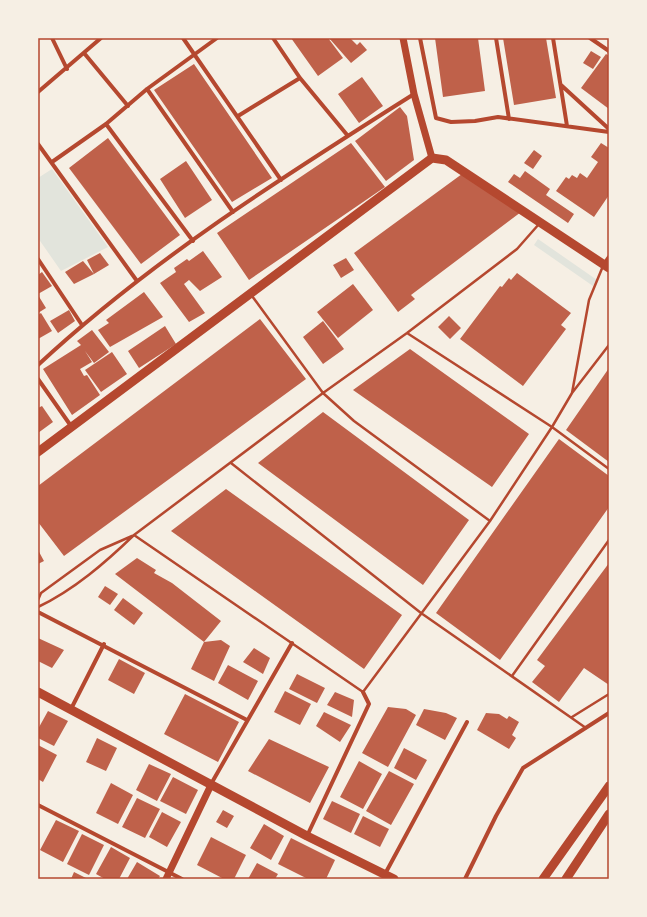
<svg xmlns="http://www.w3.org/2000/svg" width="647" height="917" viewBox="0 0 647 917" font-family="'Fira Sans',sans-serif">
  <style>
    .green { fill: #e2e4dc }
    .building { fill: #bf614a }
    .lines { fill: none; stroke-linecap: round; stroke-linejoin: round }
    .service { stroke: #b5482f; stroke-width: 2.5 }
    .minor { stroke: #b5482f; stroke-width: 4 }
    .tertiary { stroke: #b5482f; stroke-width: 7 }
    .primary { stroke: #b5482f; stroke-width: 9 }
    .neatline { fill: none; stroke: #b5482f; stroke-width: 1.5 }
  </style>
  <rect width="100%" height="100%" fill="#f6efe4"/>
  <!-- green -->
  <path class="green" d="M52 169 108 247 61 271 38 238V178Z
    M538 239 597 280 593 286 534 245Z"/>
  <!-- building -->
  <path class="building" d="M291 38H328L343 58 318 76Z
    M329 38H350L357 45 360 42 367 50 351 63Z
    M435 38H478L485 91 443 97Z
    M503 38H546L556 98 514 105Z
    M591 51 601 57 593 69 583 63Z
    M606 54 609 56V109L581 88Z
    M194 64 272 178 232 202 154 90Z
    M362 77 383 106 359 123 338 94Z
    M400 107 407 116 414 160 386 181 355 141Z
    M108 138 180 235 141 264 69 168Z
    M351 143 385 187 249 280 217 233Z
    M601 143 609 148V195L594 217 556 191 566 177 569 179 572 175 577 178 580 173 587 178 598 162 591 157Z
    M534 150 542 156 533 169 524 163Z
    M186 161 212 200 185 218 160 179Z
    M525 171 550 189 546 195 574 214 568 223 508 182 514 174 520 178Z
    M462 174 521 212 411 295 415 299 398 312 354 253Z
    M203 251 222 277 200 291 189 280 184 284 205 313 189 322 160 283 176 272 174 268 187 259 189 261Z
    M100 253 109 265 94 274 87 260Z
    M346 258 354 270 341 278 333 265Z
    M83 261 94 274 74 284 65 272Z
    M42 272 52 286 38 294V275Z
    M517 273 571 313 561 325 566 329 523 386 460 339 500 286 502 287 509 278 511 280Z
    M353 284 373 310 338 338 317 312Z
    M144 292 163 317 110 347 98 330 109 323 106 320Z
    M38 295 46 308 38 313Z
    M69 310 75 321 58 333 50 321Z
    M41 313 52 331 38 339V315Z
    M449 316 461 328 450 339 438 327Z
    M260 319 306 379 64 556 38 522V486Z
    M323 321 344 349 323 364 303 337Z
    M165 326 176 344 139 368 128 351Z
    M92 330 109 352 94 363 85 351 92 362 80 369 84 376 87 375 100 395 72 415 43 369 81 345 77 341Z
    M410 349 529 434 492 487 353 390Z
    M112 352 127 374 101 392 85 370Z
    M609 368V462L566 430Z
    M42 406 53 422 38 433V408Z
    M323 412 469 520 423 585 258 463Z
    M559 439 609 476V507L500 660 436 613Z
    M226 489 402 615 364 669 171 531Z
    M38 550 44 561 38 564Z
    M137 558 156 570 154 573 172 583 221 621 204 642 115 574Z
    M609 563V685L584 668 559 702 532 682 545 666 537 660Z
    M105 586 118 594 110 605 98 597Z
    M123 598 143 613 134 625 114 610Z
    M38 638 64 650 52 668 38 661Z
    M221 640 230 646 214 681 191 669 204 642Z
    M254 648 270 658 263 674 243 662Z
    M119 659 145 673 134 694 108 680Z
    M228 665 258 681 248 700 218 683Z
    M297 674 325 688 317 703 289 689Z
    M285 691 311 704 300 725 274 712Z
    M335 692 354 700 352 717 327 705Z
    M185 694 239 722 218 762 164 734Z
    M388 707 406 709 416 715 388 767 362 753Z
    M424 709 446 713 457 718 445 740 416 725Z
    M48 711 68 721 54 746 38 738V729Z
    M324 712 351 725 340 742 316 726Z
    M486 713 499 714 507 719 509 716 519 722 512 735 516 738 509 749 477 730Z
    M97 738 117 748 106 771 86 762Z
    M269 739 329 767 310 803 248 771Z
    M38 745 57 755 43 782 38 779Z
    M404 748 427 760 416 780 394 768Z
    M359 761 382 774 363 809 340 797Z
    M149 764 171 774 157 801 136 790Z
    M389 771 414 784 391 825 366 811Z
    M173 777 198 790 186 814 160 801Z
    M111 783 133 795 118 824 96 813Z
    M137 798 160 809 145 838 122 827Z
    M332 801 360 814 351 833 323 819Z
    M223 810 234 816 227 828 216 822Z
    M162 812 181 822 167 847 149 837Z
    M363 816 389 829 380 847 354 834Z
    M56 820 79 831 63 862 40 850Z
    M264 824 284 836 271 860 250 848Z
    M82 834 104 845 89 875 67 864Z
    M211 837 246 855 234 879H224L197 865Z
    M291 838 335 860 326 879H308L278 864Z
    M111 847 130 858 119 879H105L96 874Z
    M137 862 160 876 158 879H127Z
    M257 863 278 874 275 879H248Z
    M74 872 88 879H71Z"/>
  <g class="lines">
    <!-- service -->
    <path class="service" d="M252 296 323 393 354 421 490 521
      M407 333 552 427 609 469
      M572 393 589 300 603 266
      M231 463 421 613 586 728
      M134 535 363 692 490 521 552 427 572 393 609 345
      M38 600 41 593 100 550 132 536
      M38 607C74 590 106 562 134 535L323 393 407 333 517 249 539 224
      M512 676 609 540
      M572 717 609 694"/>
    <!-- minor -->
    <path class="minor" d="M52 38 67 69
      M183 38 281 180
      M273 38 300 78 348 136
      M420 38 436 118 451 122 475 121 498 117 609 132
      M496 38 509 119
      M553 38 567 126
      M590 38 609 51
      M84 53 128 106
      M561 85 609 129
      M147 89 233 212
      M38 92 101 38
      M238 116 300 78
      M106 124 193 241
      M38 144 137 281
      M52 162 106 124 147 89 217 38
      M38 259 82 325
      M604 264 609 257
      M38 365C151 260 284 176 414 94
      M38 379 71 426
      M38 612 247 720
      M71 709 104 644
      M211 784 292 643
      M38 805 182 879
      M307 836 369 704 363 692
      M385 874 467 722
      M465 879 496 816 523 768 609 713"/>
    <!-- tertiary -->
    <path class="tertiary" d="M403 38 414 94 432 158
      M166 879 211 785"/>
    <!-- primary -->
    <path class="primary" d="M38 452 432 158 446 160 609 268
      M38 692 307 836 394 879
      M543 879 609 786
      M566 879 609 814"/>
  </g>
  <!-- border -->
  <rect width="647" height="917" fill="none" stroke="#f6efe4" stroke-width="78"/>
  <rect x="39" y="39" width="569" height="839" class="neatline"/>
</svg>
